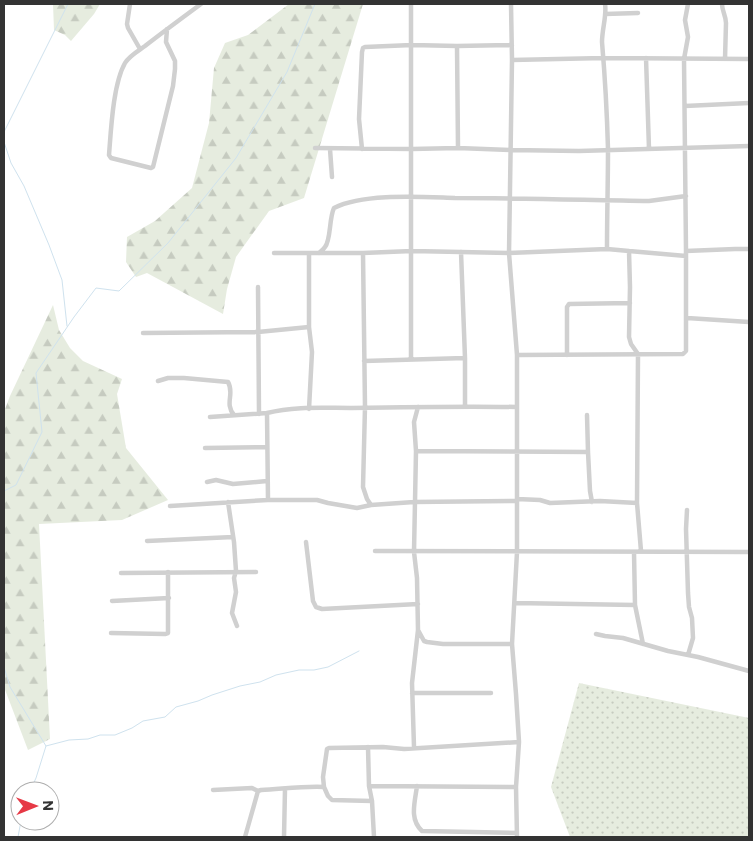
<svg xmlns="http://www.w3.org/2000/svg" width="753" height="841" viewBox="0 0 753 841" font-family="Commissioner,sans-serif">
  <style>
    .grass { fill: url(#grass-dots) }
    .forest { fill: url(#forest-firs) }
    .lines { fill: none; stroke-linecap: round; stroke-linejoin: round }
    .stream { stroke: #cfe2ee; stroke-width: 1 }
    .street { stroke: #d0d0d0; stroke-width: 4.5 }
  </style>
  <defs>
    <pattern id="grass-dots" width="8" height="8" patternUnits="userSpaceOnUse" patternTransform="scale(1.25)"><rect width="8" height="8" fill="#e6ecdf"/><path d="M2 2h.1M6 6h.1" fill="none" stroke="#c6cbc0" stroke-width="1.8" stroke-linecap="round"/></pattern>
    <pattern id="forest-firs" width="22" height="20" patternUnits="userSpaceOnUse" patternTransform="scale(1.25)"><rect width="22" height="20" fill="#e6ecdf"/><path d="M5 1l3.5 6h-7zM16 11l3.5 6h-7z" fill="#c6cbc0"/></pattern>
  </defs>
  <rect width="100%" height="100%" fill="#fff"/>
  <!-- grass -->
  <path class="grass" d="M579 683 749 718V837H570L551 787Z"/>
  <!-- forest -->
  <path class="forest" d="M53 4H100L94 14 71 41 65 35 54 30Z
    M289 4H363L304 198 269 211 236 257 227 289 223 314 147 273 136 277 126 262 127 237 155 221 192 188 209 123 214 68 225 43 248 35Z
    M53 305 59 330 70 348 83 361 122 379 117 394 126 448 168 500 122 520 39 524 50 739 28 750 4 687V412L10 396Z"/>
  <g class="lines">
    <!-- stream -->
    <path class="stream" d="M4 132 68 4
      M4 142 11 163 24 186 49 245 62 280 67 326
      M4 491 16 485 42 432 36 373 74 317 96 288 119 291 168 243 236 158 287 72 315 4
      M4 667 10 687 46 746 36 778 30 791
      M46 746 69 740 88 739 100 735H115L132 728 143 721 165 717 176 707 198 701 212 695 240 686 260 682 276 675 299 670H314L328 667 359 651
      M18 837 21 821"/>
    <!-- street -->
    <path class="street" d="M130 4 127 24 128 28 140 49
      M411 4V359
      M511 4 512 60 509 253 607 249
      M605 4C607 15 602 29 602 42 605 77 607 113 608 149 608 182 607 215 607 249L629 251 630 287 629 337 631 344 638 354 637 503 641 551
      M722 4C722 11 726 16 726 23L725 59
      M605 14 638 13
      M167 29 166 42 175 61V69L173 86 153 167 151 168 111 158 109 155C111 130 113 84 125 63 129 56 138 51 145 46 163 32 182 18 201 4
      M457 46 458 148
      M646 58 649 149
      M512 60 604 58 749 59
      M685 106 749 103
      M315 148 412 149 458 148 510 150 579 151 749 146
      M330 149 332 177
      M362 149 359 119 362 52 363 48 365 47 412 45 457 46 512 45
      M629 251 686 256
      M686 251 735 249H749
      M461 252 465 358V406
      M274 253H363L412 251 509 253 517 355V552L512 644 516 694 519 742 516 787 517 837
      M319 253C321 251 323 250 325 247 331 240 329 218 334 208 364 193 421 197 455 198 519 198 584 200 649 201L686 196
      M363 253 365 407 363 487 367 499 371 505
      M258 287 259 414
      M687 318 749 322
      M143 333 258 332 309 327
      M517 355 683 354 686 351V251L684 59 688 37 685 20 688 4
      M567 355V307L569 304 630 303
      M364 361 465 358
      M158 381 168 378H184L228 382C235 394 224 403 234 415
      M309 409 312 352 309 327V253
      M267 413C294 406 323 408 351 408 406 407 461 406 516 407
      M587 415 588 452
      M210 417 267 413 268 500
      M205 448 267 447
      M416 451 588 452 590 491 592 502
      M207 482 216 480 233 484 267 481
      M517 499 540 500 550 503 600 501 637 503
      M228 502 234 542 236 571 234 578 236 592 232 613 237 626
      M170 506 268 500H317L328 503 357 508 371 505 414 502 517 501
      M687 510 686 529 688 593 689 607 692 618 693 638 688 655
      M147 541 233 537
      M306 542 313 601 316 607 322 609 418 604
      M375 551 749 552
      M634 552 635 605 643 644
      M121 573 256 572
      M112 601 169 598
      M515 603 635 605
      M418 630 424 641 427 642 443 644H512
      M111 633 165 634 168 633V572
      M596 634 605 636 623 638 668 651 698 657 749 671
      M412 693H491
      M368 747 369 786
      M414 747 412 683 418 630 417 578 414 552 416 451 414 422 418 407
      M417 786C415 802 409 819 422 831L517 833
      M324 787 328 796 332 800 372 801 369 786 516 787
      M213 790 252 788 258 791
      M372 801 374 837
      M245 837 258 791 261 790C282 789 303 786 324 787L323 777 327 749 329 748 383 747 404 749 519 742
      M284 837 285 789"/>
  </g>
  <!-- border -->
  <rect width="753" height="841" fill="none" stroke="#333333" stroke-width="10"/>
  <!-- north arrow -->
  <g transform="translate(35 806) rotate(89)"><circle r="24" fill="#ffffff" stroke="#adadad"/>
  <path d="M0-4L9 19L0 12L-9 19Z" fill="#e63946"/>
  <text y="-8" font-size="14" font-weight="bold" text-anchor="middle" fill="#333333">N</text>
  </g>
</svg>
